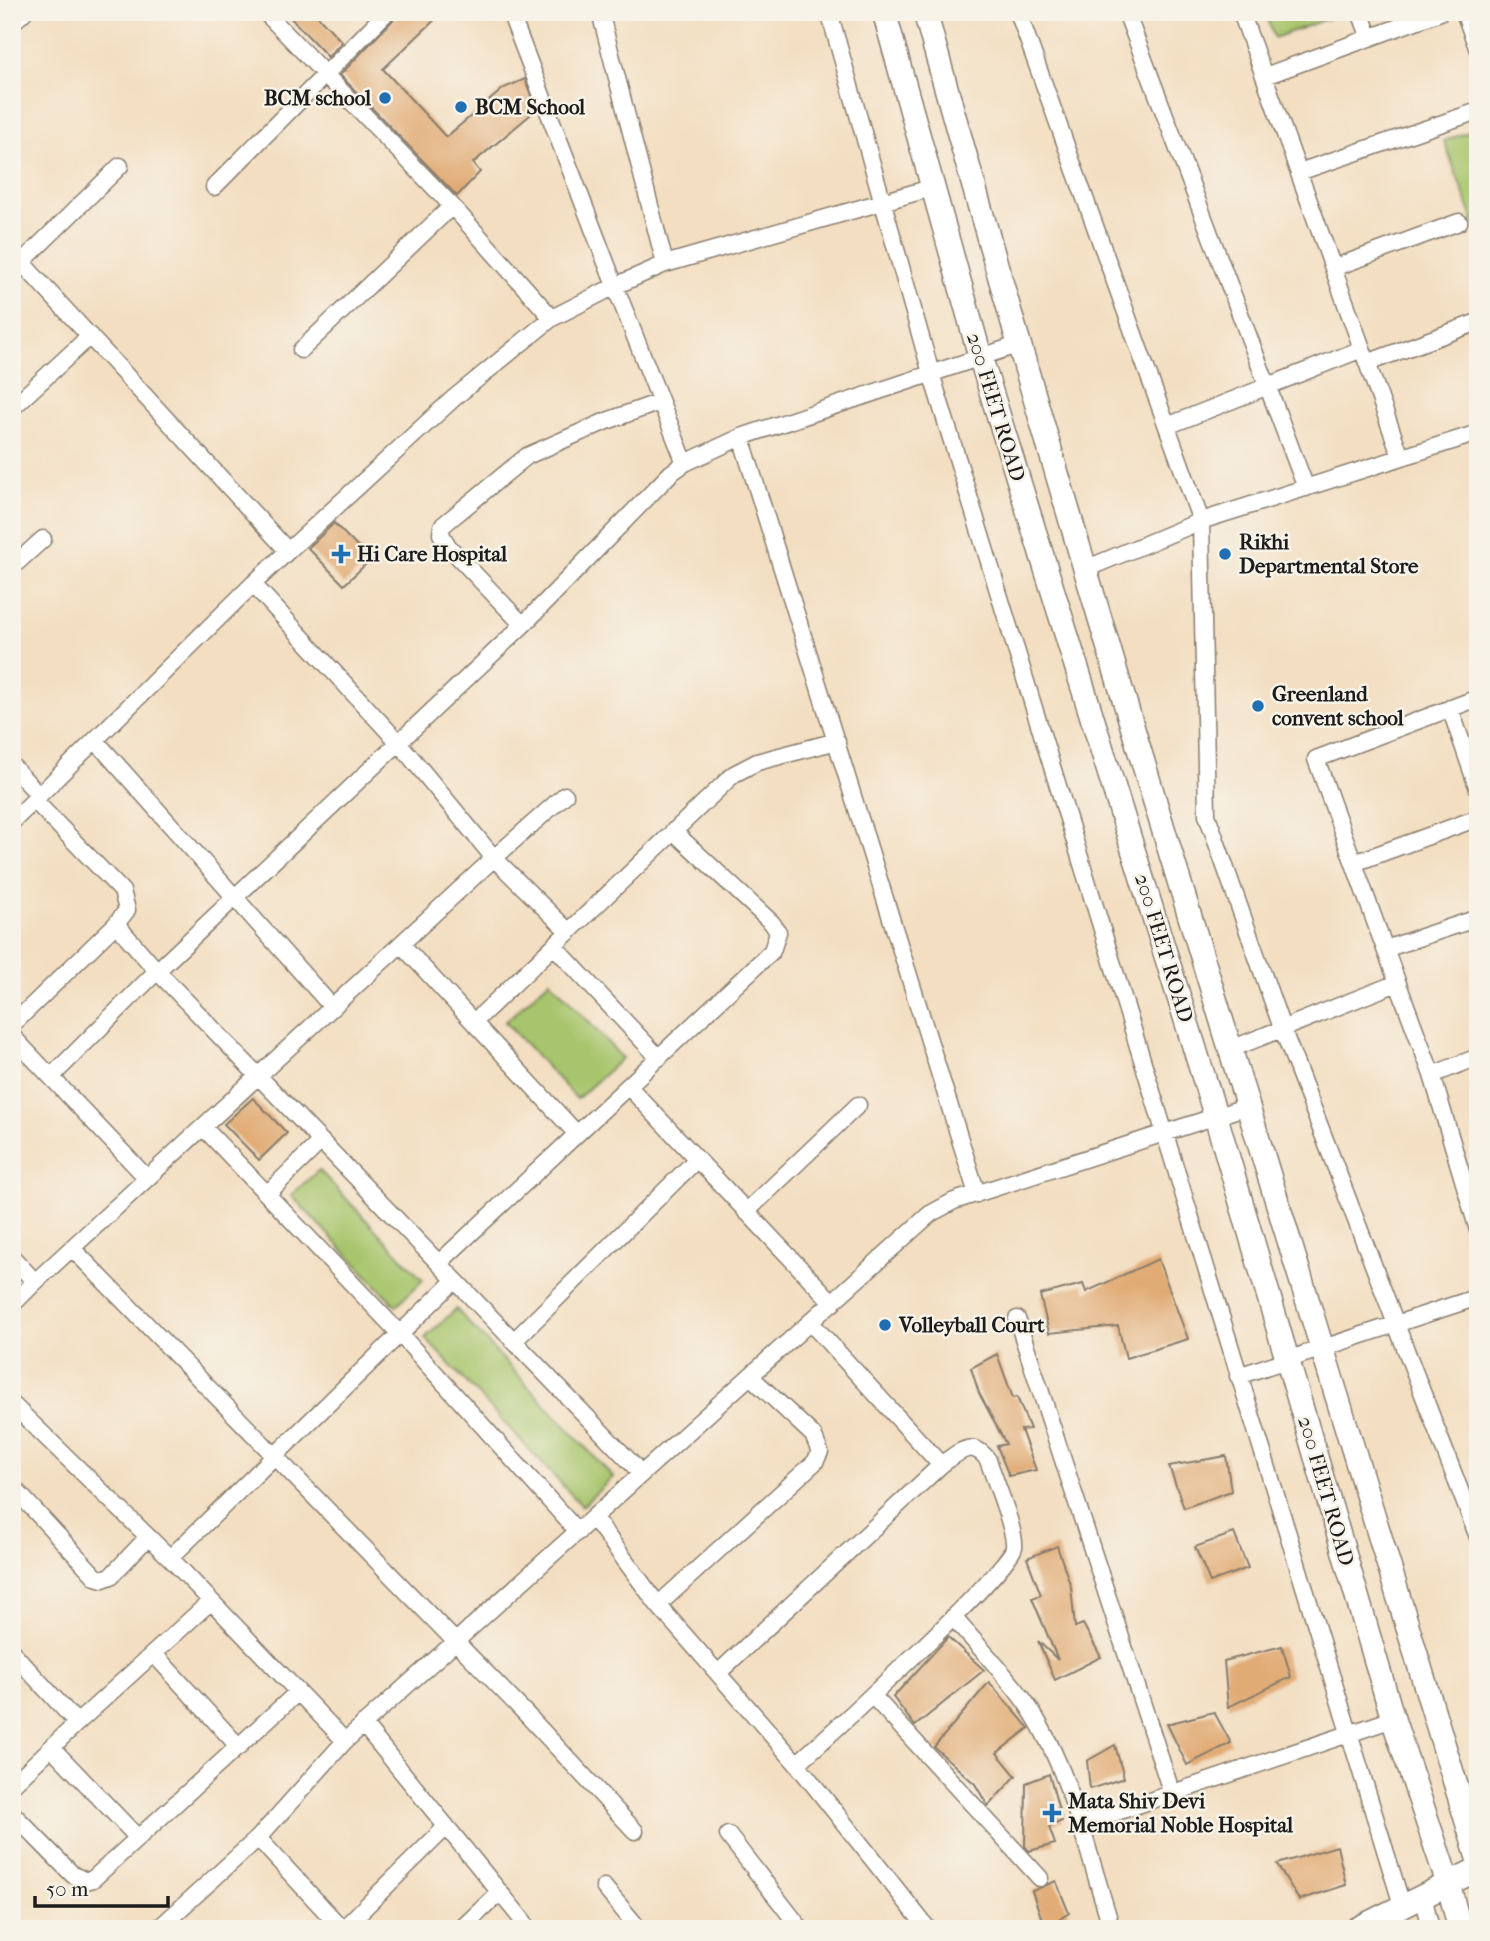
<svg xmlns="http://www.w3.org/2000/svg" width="1490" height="1941" viewBox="0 0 1490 1941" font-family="'IM FELL French Canon',serif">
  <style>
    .green { fill: #a7c56c; stroke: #627044; stroke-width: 2 }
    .building { fill: #e1ab74 }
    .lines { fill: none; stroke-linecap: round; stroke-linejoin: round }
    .street-casing { stroke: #887d6e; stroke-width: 19 }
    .secondary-casing { stroke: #887d6e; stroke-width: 26 }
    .street { stroke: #fff; stroke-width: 16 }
    .secondary { stroke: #fff; stroke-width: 23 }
    .poi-dot { fill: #1f6fb2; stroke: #f7f3e8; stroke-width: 2.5 }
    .labels { text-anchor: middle; stroke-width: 5; stroke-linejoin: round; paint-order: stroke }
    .poi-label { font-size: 21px; font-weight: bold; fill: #1c1c1c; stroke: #f7f3e8; text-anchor: start }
    .street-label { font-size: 21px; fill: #1c1c1c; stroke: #f7f3e8 }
  </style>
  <rect width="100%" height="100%" fill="#f7f3e8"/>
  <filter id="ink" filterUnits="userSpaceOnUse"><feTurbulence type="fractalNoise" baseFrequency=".0143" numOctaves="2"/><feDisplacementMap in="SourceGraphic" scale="14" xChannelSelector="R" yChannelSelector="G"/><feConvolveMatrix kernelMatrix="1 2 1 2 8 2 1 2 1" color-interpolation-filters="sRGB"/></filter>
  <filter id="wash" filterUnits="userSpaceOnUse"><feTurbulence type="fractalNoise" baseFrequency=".00686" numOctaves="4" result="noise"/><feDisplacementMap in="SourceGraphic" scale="28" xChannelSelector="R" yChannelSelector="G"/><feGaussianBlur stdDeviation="1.57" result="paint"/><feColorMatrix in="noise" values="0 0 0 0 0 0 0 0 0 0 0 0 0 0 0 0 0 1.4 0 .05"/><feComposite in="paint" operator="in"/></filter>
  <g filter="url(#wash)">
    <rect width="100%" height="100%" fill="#f3dec1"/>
    <!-- green -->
    <path class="green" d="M1265 12H1337L1338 15 1274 38Z
      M1478 128V232L1444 141Z
      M550 980 622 1058 577 1099 505 1022Z
      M319 1170 423 1280 396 1306 291 1195Z
      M456 1309 613 1477 582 1506 425 1338Z"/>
    <g id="blocks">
      <!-- building -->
      <path class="building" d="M285 12H314L342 42 328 57Z
        M397 12H443L383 69 446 137 504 88 525 79 536 110 473 163 480 172 457 196 340 75 394 19Z
        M334 523 370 560 344 585 308 548Z
        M253 1098 287 1133 259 1160 224 1124Z
        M1158 1259 1188 1339 1126 1358 1118 1326 1049 1333 1040 1295 1083 1284 1086 1292Z
        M997 1354 1013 1398 1017 1397 1030 1429 1021 1430 1036 1470 1009 1476 997 1446 1006 1444 979 1393 971 1368Z
        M1226 1456 1231 1491 1184 1508 1169 1466Z
        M1234 1533 1248 1568 1210 1582 1195 1547Z
        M1057 1546 1071 1587 1075 1627 1083 1624 1101 1657 1055 1680 1038 1641 1058 1660 1032 1598 1041 1595 1027 1558Z
        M948 1637 984 1670 915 1726 893 1697Z
        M1282 1646 1291 1677 1228 1707 1224 1661Z
        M989 1682 1029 1728 997 1753 1016 1776 988 1806 975 1784 934 1747Z
        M1214 1712 1231 1743 1187 1765 1167 1724Z
        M1115 1745 1124 1778 1090 1789 1087 1761Z
        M1049 1774 1062 1821 1049 1827 1055 1844 1029 1851 1025 1846 1026 1783Z
        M1337 1846 1346 1885 1299 1900 1277 1864Z
        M1056 1881 1069 1913 1045 1928 1032 1891Z"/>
    </g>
  </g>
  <g filter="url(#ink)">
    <use href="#blocks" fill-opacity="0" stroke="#887d6e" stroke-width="2"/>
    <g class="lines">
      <defs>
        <path id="street" d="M265 12 452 206 552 318
          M600 12 665 264
          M829 12 931 373 1402 1905
          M1018 12 1201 521 1207 815 1282 1028 1478 1537
          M1126 12 1306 488
          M1241 12 1401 457
          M1360 12 1370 38
          M1464 12 1478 50
          M12 23 24 12
          M1265 76 1440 12
          M1299 172 1478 111
          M214 187 387 12
          M931 188 665 264 615 286 685 463 741 437 1017 345
          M12 252 288 551 253 584 399 743 494 858 35 1282 12 1257
          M22 262 120 166
          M1333 268 1459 222
          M301 350 452 206
          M1367 363 1478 322
          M12 408 90 336
          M1167 426 1362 349
          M741 437 977 1194
          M288 551 454 398 552 318 615 286 510 12
          M12 567 43 539
          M1083 570 1201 521 1478 433
          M523 625 448 546 441 534 442 526 527 456 604 422 660 402
          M1478 698 1316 759 1385 949 1478 918
          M1450 708 1478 789
          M95 740 333 1008
          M12 766 39 795
          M565 795 494 858 569 932
          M12 822 253 584
          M1354 863 1478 818
          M116 924 157 971 641 1473
          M402 945 577 1134 772 951 778 932 772 923 673 831
          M554 946 659 1058
          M1385 949 1432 1075
          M474 1022 734 774 757 762 837 741
          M12 1025 116 924 127 910 122 891 34 800
          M12 1036 51 1077
          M1231 1049 1397 983
          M1478 1057 1432 1075 1478 1230
          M629 1087 833 1303
          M203 1127 400 1334 578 1532
          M146 1177 51 1077 157 971 523 625 671 473 685 463
          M267 1194 321 1141
          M746 1212 858 1105
          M72 1248 529 1717 635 1831
          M439 1263 577 1134
          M12 1305 35 1282
          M1017 1319 1172 1794
          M514 1341 697 1159
          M1238 1376 1478 1297
          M12 1404 170 1558 345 1741 930 1214 954 1201 1248 1106
          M12 1486 96 1577 103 1579 111 1576 148 1537
          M594 1518 658 1605 797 1764 928 1929
          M170 1558 455 1280
          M658 1605 815 1462 820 1452 813 1435 750 1376
          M953 1617C977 1645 1005 1673 1026 1703 1069 1765 1089 1857 1112 1929
          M12 1652 77 1723 211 1601
          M154 1654 239 1747
          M718 1673 941 1465 811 1323
          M872 1695 1040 1878
          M363 1724 524 1922
          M52 1748 138 1838
          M797 1764C827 1737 1012 1569 1014 1547 1016 1531 994 1478 988 1460 972 1438 959 1452 941 1465
          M12 1785 77 1723
          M12 1813 73 1875 86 1881 93 1879 298 1692
          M1078 1825 1393 1719
          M728 1835 801 1929
          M258 1838 342 1929
          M604 1887 639 1929
          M1423 1895 1431 1929
          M158 1929 258 1838 345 1741
          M343 1929 446 1827
          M461 1929 500 1892"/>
        <path id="secondary" d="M884 12 980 356 1216 1117 1393 1719 1448 1883 1460 1929
          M925 12C1096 631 1292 1243 1478 1858
          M1357 1929 1478 1869"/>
      </defs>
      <!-- street casing -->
      <use href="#street" class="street-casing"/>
      <!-- secondary casing -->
      <use href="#secondary" class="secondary-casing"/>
      <!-- street -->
      <use href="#street" class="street"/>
      <!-- secondary -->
      <use href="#secondary" class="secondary"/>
    </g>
  </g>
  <!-- markers -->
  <g class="poi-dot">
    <circle cx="385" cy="98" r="7"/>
    <circle cx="461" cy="107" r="7"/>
    <path d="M337.5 543.5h7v7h7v7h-7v7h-7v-7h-7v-7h7z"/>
    <circle cx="1225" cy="554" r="7"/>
    <circle cx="1258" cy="706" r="7"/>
    <circle cx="885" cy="1325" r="7"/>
    <path d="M1048.5 1802.5h7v7h7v7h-7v7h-7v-7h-7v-7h7z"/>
  </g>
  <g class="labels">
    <!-- poi labels -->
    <g class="poi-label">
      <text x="371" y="105" text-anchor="end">BCM school</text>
      <text x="475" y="114">BCM School</text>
      <text x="1239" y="549">Rikhi<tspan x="1239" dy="24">Departmental Store</tspan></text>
      <text x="357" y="561">Hi Care Hospital</text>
      <text x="1272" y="701">Greenland<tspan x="1272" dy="24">convent school</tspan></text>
      <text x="899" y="1332">Volleyball Court</text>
      <text x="1068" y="1808">Mata Shiv Devi<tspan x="1068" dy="24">Memorial Noble Hospital</tspan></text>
    </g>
    <!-- street labels -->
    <g class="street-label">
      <text transform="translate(996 407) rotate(73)" y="7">200 FEET ROAD</text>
      <text transform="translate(1164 948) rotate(73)" y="7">200 FEET ROAD</text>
      <text transform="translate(1326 1491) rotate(74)" y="7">200 FEET ROAD</text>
    </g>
  </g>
  <!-- margin -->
  <rect width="1490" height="1941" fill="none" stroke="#f7f3e8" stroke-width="42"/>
  <!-- scale -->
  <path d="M35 1896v10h133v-10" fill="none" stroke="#1c1c1c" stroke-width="3.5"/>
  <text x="46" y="1896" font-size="21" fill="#1c1c1c" stroke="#f7f3e8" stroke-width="5" paint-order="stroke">50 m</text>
</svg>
